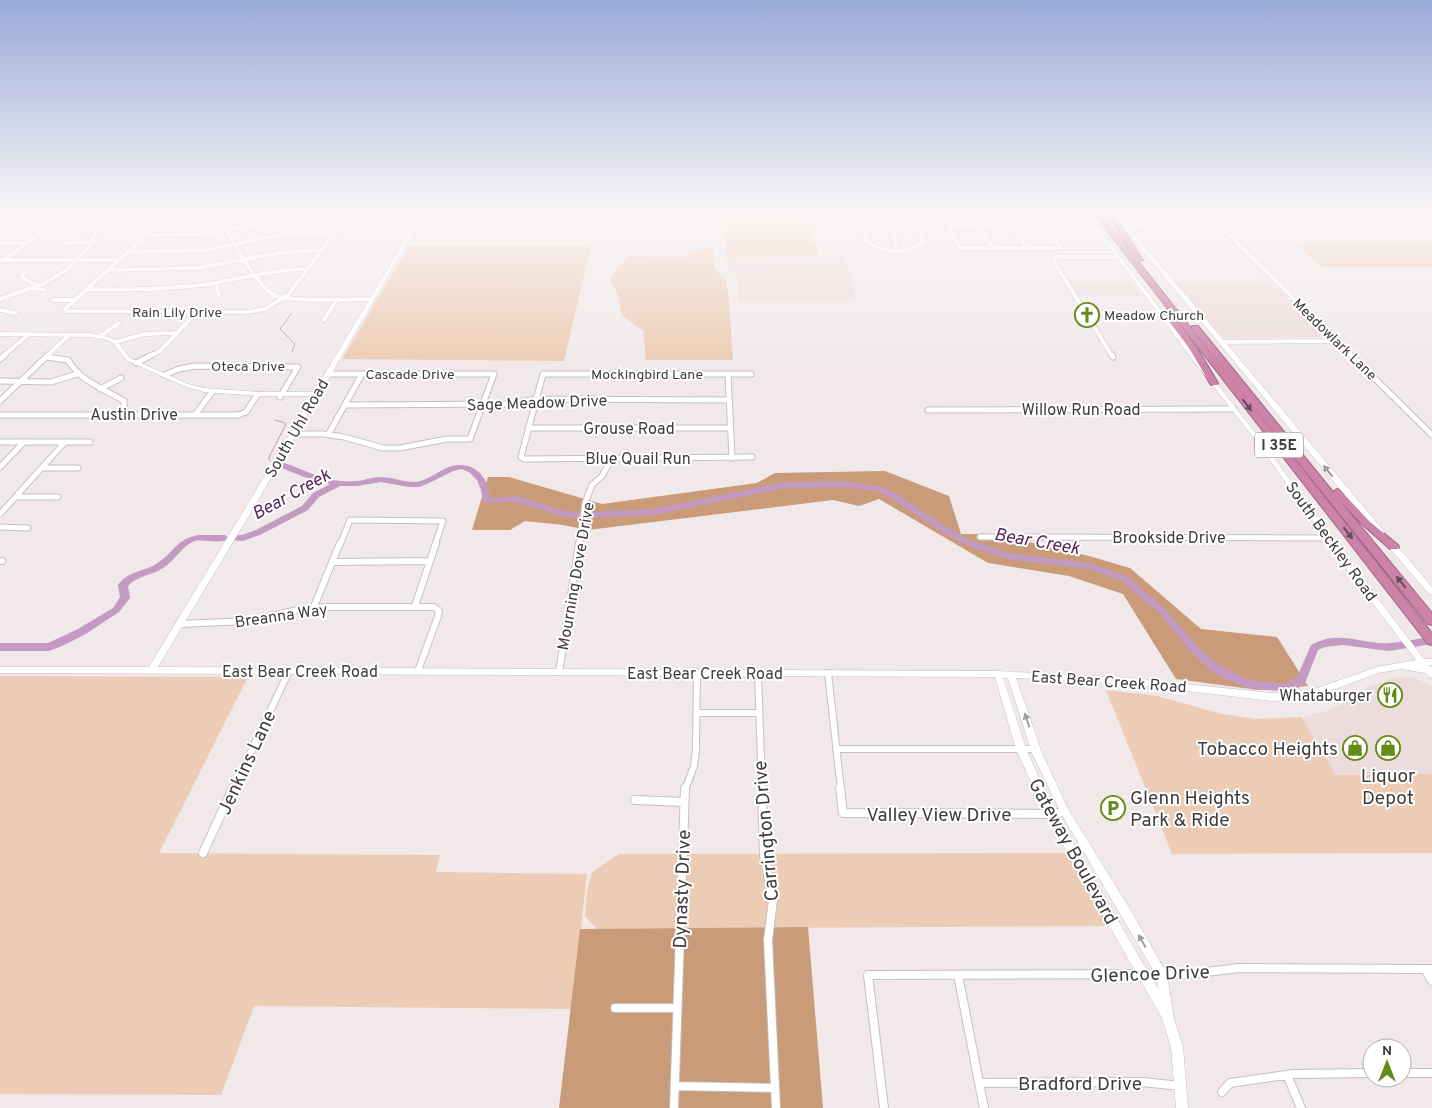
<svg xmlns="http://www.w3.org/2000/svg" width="1432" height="1108" viewBox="0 0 1432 1108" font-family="Overpass,sans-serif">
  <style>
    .built { fill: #eddcdd }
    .green { fill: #ecccb4 }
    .forest { fill: #c99b78 }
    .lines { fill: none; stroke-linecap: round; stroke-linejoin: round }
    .stream { stroke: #c29ac2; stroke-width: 1 }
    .river { fill: #c29ac2; fill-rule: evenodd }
    .street-far3-casing { stroke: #c7bfc0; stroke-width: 5 }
    .street-far2-casing { stroke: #c7bfc0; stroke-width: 7 }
    .street-far1-casing { stroke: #c7bfc0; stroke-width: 8 }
    .street-casing { stroke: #c7bfc0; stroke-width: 10 }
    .secondary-casing { stroke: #c7bfc0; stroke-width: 1 }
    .highway-casing { stroke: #9b6a82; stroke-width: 2 }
    .street-far3 { stroke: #fff; stroke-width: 4 }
    .street-far2 { stroke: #fff; stroke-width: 5 }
    .street-far1 { stroke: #fff; stroke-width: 6 }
    .street { stroke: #fff; stroke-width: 8 }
    .secondary { fill: #fff; fill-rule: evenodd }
    .highway { fill: #cd82a7; fill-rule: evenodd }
    .oneway { fill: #624e57 }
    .oneway2 { fill: #9f9e9e }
    .labels { text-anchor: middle; stroke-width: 4; stroke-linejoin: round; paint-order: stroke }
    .far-street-label { font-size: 14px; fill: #3f3c3c; stroke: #fff }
    .far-poi-label { font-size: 14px; fill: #3f3c3c; stroke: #fff; text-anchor: start }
    .shield { fill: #fff; stroke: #797676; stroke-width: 1 }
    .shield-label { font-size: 15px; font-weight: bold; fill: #3f3c3c }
    .street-label { font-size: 16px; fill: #3f3c3c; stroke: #fff }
    .poi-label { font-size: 16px; fill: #3f3c3c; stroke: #fff; text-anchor: end }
    .water-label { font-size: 18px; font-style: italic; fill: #572659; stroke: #fff }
    .near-poi-label { font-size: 19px; fill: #3f3c3c; stroke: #fff; text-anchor: end }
    .near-street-label { font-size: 19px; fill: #3f3c3c; stroke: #fff }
  </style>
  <rect width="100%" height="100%" fill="#f1e9e9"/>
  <!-- built -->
  <path class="built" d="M726 257H845L856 301H738L739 284 735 276 727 268Z
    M1067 281H1130L1141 296H1077Z
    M1175 282H1271L1328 337 1225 338 1218 334Z
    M1397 677H1413L1432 687V774L1336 775 1301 717 1330 710 1367 691 1365 687Z"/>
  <!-- green -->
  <path class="green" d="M725 211H799L811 227 818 256 726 257Z
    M1297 245H1432V267H1322Z
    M409 246H591L564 361 342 359Z
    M713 246 714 268 726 280 729 301 733 360H646L643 331 622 315 618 295 610 279 628 256 683 257Z
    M0 676 248 677 159 853 440 855 436 872 587 874 572 1009 254 1006 221 1095 0 1094Z
    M1106 690 1157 696 1222 714 1256 719 1301 717 1336 775 1432 774V853L1172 854Z
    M1069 853 1111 926 597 929 585 916 587 891 592 872 619 854Z"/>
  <!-- forest -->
  <path class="forest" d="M885 471 949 496 961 534H995L1089 556 1130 568 1201 629 1277 637 1308 686 1258 690 1176 679 1123 594 1069 576 988 563 879 499 859 506 833 500 588 530 563 525 525 521 510 530H472L488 477H509L602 504 757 483 775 473Z
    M808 927 823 1108H559L580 929Z"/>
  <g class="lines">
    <!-- stream -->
    <path class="stream" d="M292 313 280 329 295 344 292 352
      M271 461 269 460 270 455 285 426V423L275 420"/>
    <!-- river -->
    <path class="river" d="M277 462C285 461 315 476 327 479 337 481 348 482 358 481 365 480 373 477 380 477 392 477 403 482 414 482 434 481 445 460 468 466 482 470 489 484 490 498L517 496 565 511 580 513 581 515 577 518 564 517 517 502 483 503 481 490 477 480 470 473 462 469 453 471 427 484 419 487H409L381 482 357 486H340L319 497 308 510 262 534 243 541 231 540 230 538 231 536 242 535 256 530 302 506 313 493 330 484 304 477 277 466 276 464Z
      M843 481 882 487 895 493 951 530 972 541 1008 553 1090 563 1128 577 1164 608 1201 650 1219 665 1252 681 1284 683 1291 681 1297 677 1311 645C1341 629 1361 645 1390 643 1404 642 1418 639 1432 636V644L1389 651 1343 645 1325 647 1318 650 1305 683 1298 688 1284 691 1252 689 1232 682 1211 671 1195 656 1158 612 1122 581 1089 569 1007 559 966 545 945 534 889 497 877 491 843 487 785 488 654 515 588 518 584 515 588 512 654 509 785 482Z
      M198 535H225L229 538C222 545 205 539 195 541 183 545 176 559 166 566 154 575 138 575 128 586L130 598 119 612 84 635 62 646 49 651H0V643H48L78 629 113 608 120 597 118 585C128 571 143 572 156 564 173 554 176 539 198 535Z"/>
    <defs>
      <path id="street-far3" d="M15 211H63
        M220 211 221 221C233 240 255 283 272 294 285 303 354 299 373 299
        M876 211 877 215 862 225 867 233 865 240C880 253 908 256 923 241 919 225 908 224 902 211
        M940 211 960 248H1061L1037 211
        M100 213H134
        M876 214H903
        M942 214 980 215 1011 224 1027 248
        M874 219C893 226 894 231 897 250
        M947 226H991L1022 211
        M980 226 992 248
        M1125 226 1221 227 1352 356
        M0 227H118
        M147 235 203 234 289 219 347 216
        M0 243H25
        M62 243 97 242
        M128 252 209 250 284 234 335 233
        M0 260H120
        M4 260 48 227
        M108 270 196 268 279 253 322 250
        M24 273 22 277 37 286
        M216 283 219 296
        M33 288 44 290
        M86 289C127 290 168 290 209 284 242 279 274 269 308 269
        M0 299 45 283 68 269 90 246 97 227 115 211
        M53 300H74
        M0 310 16 313
        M65 311 248 312 265 309 288 295 351 211
        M65 311 66 308 163 220 168 218 219 217 250 211
        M324 320 337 299
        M99 337 119 323
        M115 342 145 334 177 333
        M1221 342 1335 341
        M3 356 28 335
        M47 356 69 335
        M150 356 160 351 197 312
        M1112 356 1053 260 1058 257H1117"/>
      <path id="street-far2" d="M1112 355 1113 357
        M1351 355 1432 435
        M46 357 68 360C81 382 103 388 124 401V407L117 414
        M0 359 5 355
        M136 363 152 355
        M728 374 732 458
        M751 374H543L521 457 524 459 752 457
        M164 375 179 369 195 366 298 367 280 397
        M0 381 51 382 77 374
        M100 389 121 378
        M0 401 48 355
        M345 405 509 404 536 399 729 400
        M928 410 1234 409
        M0 415H238L246 412 258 394
        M195 415 212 392
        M528 428H730
        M291 434H323L344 437 383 448H400L447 439H470L494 374H327
        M328 435 362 374
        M0 442H90
        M0 467 24 442
        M42 468H78
        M15 497H58
        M0 514 65 442
        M0 527 28 528
        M980 537 1329 538
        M340 545 350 520 443 521 435 545
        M579 545 585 503 592 485 602 476 612 458"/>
      <path id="street-far1" d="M0 561H2
        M333 562 430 561
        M415 606 436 543
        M313 609 340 543
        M178 624 249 621 302 609 330 607H434L439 611 438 616 418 671
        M559 672 579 543
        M758 673 762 790
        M828 673 841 790
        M696 713H758
        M836 749H1036
        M233 790 289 671
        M685 790 694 766 696 750 697 672"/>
      <path id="street" d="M762 788 764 855 773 900 768 940 776 1108
        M840 788 843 813 1050 814 1065 812
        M635 800 684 802
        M203 853 233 788
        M1425 969 1432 981
        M958 975 984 1108
        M615 1008H677
        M1402 1073H1432
        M1287 1075 1301 1108
        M979 1083 1142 1082 1181 1086
        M675 1086 774 1088
        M1222 1092 1230 1083 1293 1074 1372 1073
        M674 1108 685 788
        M884 1108 868 975 1190 974 1239 968 1432 969"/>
      <path id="secondary" d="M14 211H19L0 219V216Z
        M422 211H426L254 507 158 667 998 671 1128 678 1273 693 1309 691 1377 667 1416 660 1344 566 1260 446 1196 364 1082 211H1086L1200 362 1264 444 1350 562 1424 659H1432V665H1429L1432 667V678L1429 677 1425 673 1402 669 1378 673 1309 699 1273 701 1128 684 1016 678 1042 753 1068 809 1130 909 1167 974 1174 1019 1183 1047 1188 1108H1176L1171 1047 1162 1018 1047 817 1016 749 995 677 0 673V667H149L246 507 312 396H258L204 392 184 386 126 360 113 343 105 339 89 337 0 336V332L89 333 108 337 117 341 130 358 188 384 204 388 258 392H314ZM1003 678H1008L1032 753 1062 815 1156 975 1158 989 1054 811 1026 749Z
        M1112 211H1116L1127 225 1383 530 1384 532 1383 534H1377L1123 227Z
        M1389 539 1392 540 1432 587V595L1429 594 1386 544 1385 542 1386 540Z"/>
      <path id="highway" d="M1092 211H1098L1137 260 1105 211H1111L1143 260 1138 261 1432 633V645L1428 644 1170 311 1197 348 1218 383 1217 385H1211L1189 348 1162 311 1168 309Z
        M1192 326H1198L1333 492 1337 489 1340 490 1369 521 1398 545 1399 547 1398 549H1390L1363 525 1340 501 1432 613V625L1428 624 1192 330Z"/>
    </defs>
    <!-- street-far3 casing -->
    <use href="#street-far3" class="street-far3-casing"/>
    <!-- street-far2 casing -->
    <use href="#street-far2" class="street-far2-casing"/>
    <!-- street-far1 casing -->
    <use href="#street-far1" class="street-far1-casing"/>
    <!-- street casing -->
    <use href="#street" class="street-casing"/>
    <!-- secondary casing -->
    <use href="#secondary" class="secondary-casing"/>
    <!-- highway casing -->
    <use href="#highway" class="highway-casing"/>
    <!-- street-far3 -->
    <use href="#street-far3" class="street-far3"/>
    <!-- street-far2 -->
    <use href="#street-far2" class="street-far2"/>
    <!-- street-far1 -->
    <use href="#street-far1" class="street-far1"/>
    <!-- street -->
    <use href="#street" class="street"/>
    <!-- secondary -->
    <use href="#secondary" class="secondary"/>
    <!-- highway -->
    <use href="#highway" class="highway"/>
  </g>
  <!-- one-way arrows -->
  <defs><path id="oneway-solid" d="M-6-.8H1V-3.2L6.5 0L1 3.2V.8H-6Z" transform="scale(1.25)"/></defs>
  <g class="oneway">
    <use href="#oneway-solid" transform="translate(1247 405) rotate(52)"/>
    <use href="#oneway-solid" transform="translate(1348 533) rotate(52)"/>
    <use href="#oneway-solid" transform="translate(1401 582) rotate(-129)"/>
  </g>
  <g class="oneway2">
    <use href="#oneway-solid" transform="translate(1328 471) rotate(-129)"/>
    <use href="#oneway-solid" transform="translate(1027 720) rotate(-109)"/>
    <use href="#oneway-solid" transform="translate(1142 941) rotate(-119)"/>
  </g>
  <!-- sky -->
  <linearGradient id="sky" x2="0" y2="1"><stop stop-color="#99aad9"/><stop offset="0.58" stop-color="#f9f5f5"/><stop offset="1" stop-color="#f9f5f5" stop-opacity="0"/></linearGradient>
  <rect width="1432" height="366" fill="url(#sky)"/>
  <!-- icons -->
  <defs>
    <symbol id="church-ring" viewBox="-11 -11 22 22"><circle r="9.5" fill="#fff" stroke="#648b17" stroke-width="1.5"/><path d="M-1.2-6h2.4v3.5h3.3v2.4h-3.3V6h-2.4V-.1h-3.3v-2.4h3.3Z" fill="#648b17"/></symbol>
    <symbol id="restaurant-ring" viewBox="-11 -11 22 22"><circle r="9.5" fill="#fff" stroke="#648b17" stroke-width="1.5"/><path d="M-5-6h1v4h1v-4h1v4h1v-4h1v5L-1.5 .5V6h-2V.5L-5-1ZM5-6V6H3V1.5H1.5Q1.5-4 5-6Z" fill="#648b17"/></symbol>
    <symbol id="shop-ring" viewBox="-11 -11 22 22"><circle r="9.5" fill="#fff" stroke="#648b17" stroke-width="1.5"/><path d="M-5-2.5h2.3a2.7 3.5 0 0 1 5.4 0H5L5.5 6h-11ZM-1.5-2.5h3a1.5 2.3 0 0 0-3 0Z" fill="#648b17"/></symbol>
    <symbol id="parking-ring" viewBox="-11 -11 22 22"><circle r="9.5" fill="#fff" stroke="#648b17" stroke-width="1.5"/><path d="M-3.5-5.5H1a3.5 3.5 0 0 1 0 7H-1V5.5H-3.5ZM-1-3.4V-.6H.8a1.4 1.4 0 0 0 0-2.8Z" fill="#648b17"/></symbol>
  </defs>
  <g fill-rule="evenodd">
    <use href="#church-ring" x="1073" y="301" width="28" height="28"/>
    <use href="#restaurant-ring" x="1376" y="681" width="28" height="28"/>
    <use href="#shop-ring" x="1341" y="734" width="28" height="28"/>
    <use href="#shop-ring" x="1374" y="734" width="28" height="28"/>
    <use href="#parking-ring" x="1099" y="794" width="28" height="28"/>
  </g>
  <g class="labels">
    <!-- far-street labels -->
    <g class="far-street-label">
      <text x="177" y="317">Rain Lily Drive</text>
      <text transform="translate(1335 339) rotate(44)" y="5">Meadowlark Lane</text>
      <text x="248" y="371">Oteca Drive</text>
      <text x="410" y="379">Cascade Drive</text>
      <text x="647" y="379">Mockingbird Lane</text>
    </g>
    <!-- far-poi labels -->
    <g class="far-poi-label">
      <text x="1104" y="320">Meadow Church</text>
    </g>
    <!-- shield labels -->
    <rect class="shield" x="1255" y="432.5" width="48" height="25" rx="4"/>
    <g class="shield-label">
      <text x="1279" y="450">I 35E</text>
    </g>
    <!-- street labels -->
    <g class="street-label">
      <text transform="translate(537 402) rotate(-2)" y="6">Sage Meadow Drive</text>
      <text x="1081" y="415">Willow Run Road</text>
      <text x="134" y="420">Austin Drive</text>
      <text transform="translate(296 428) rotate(-60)" y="6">South Uhl Road</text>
      <text x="629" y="434">Grouse Road</text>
      <text x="638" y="464">Blue Quail Run</text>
      <text x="1169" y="543">Brookside Drive</text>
      <text transform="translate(1332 541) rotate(54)" y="6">South Beckley Road</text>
      <text transform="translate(575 576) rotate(-80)" y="6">Mourning Dove Drive</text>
      <text transform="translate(281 615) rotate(-8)" y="6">Breanna Way</text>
      <text x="300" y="677">East Bear Creek Road</text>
      <text x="705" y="679">East Bear Creek Road</text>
      <text transform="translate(1109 681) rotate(4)" y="6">East Bear Creek Road</text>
    </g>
    <!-- poi labels -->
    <g class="poi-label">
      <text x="1372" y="701">Whataburger</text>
    </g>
    <!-- water labels -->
    <g class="water-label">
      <text transform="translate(291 494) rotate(-29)" y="6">Bear Creek</text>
      <text transform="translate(1037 541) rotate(10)" y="6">Bear Creek</text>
    </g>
    <!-- near-poi labels -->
    <g class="near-poi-label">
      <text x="1338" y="755">Tobacco Heights</text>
      <text x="1388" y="782" text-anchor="middle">Liquor<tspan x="1388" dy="22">Depot</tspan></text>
      <text x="1130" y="804" text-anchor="start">Glenn Heights<tspan x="1130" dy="22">Park &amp; Ride</tspan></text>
    </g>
    <!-- near-street labels -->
    <g class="near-street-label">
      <text transform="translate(246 762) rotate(-65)" y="7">Jenkins Lane</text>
      <text x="939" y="821">Valley View Drive</text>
      <text transform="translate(765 831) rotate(-95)" y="7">Carrington Drive</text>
      <text transform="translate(1074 851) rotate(61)" y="7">Gateway Boulevard</text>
      <text transform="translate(681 889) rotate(-88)" y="7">Dynasty Drive</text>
      <text transform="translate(1150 973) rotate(-2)" y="7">Glencoe Drive</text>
      <text x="1080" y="1090">Bradford Drive</text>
    </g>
  </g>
  <!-- north arrow -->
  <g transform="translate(1387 1063)"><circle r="24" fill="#ffffff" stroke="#b2b1b1"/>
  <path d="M0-4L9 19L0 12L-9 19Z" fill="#648b17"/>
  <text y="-8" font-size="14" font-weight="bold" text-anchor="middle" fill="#3f3c3c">N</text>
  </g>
</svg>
